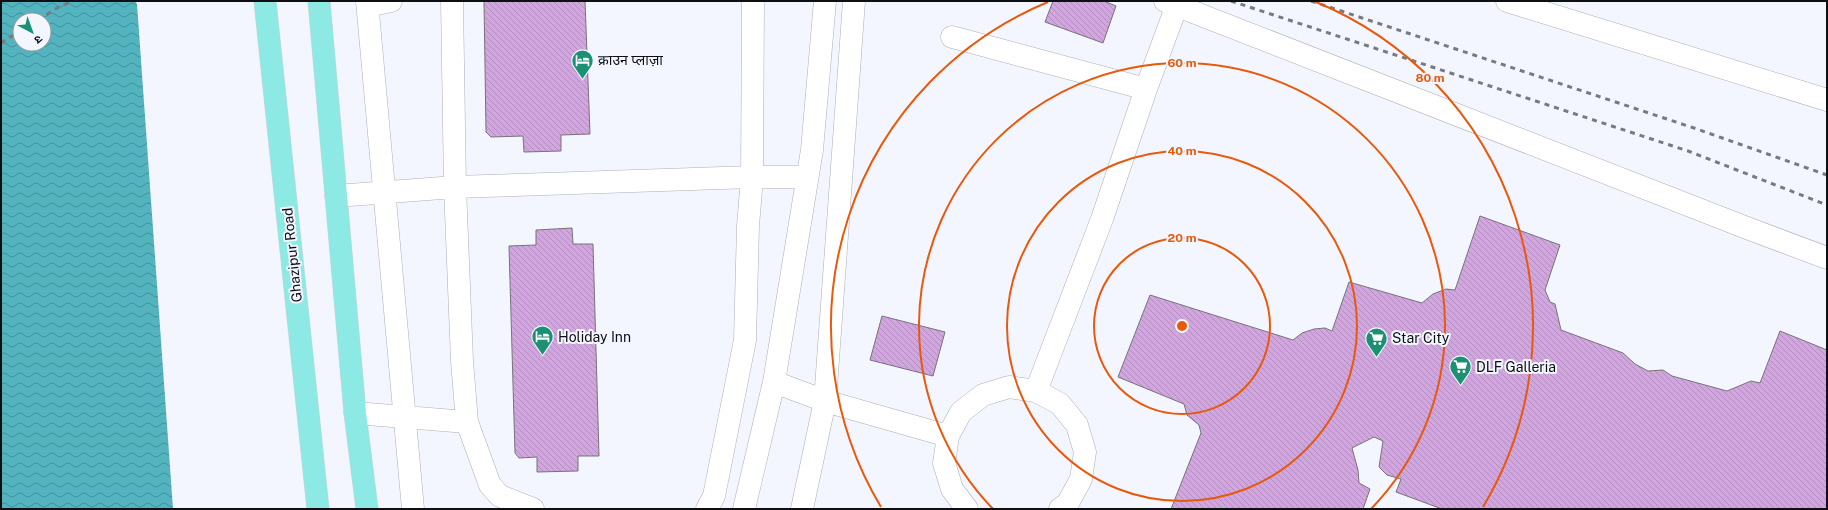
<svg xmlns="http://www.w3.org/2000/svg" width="1828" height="510" viewBox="0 0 1828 510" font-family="'Public Sans','Noto Sans Devanagari',sans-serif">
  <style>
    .water { fill: url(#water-waves); fill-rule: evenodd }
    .building { fill: url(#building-back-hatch); stroke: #777279 }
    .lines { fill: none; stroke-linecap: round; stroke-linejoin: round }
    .minor-casing { stroke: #acafb7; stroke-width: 23 }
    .major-casing { stroke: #d4d4d4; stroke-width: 23 }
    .minor { stroke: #fff; stroke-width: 22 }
    .major { stroke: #8ce9e4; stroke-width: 22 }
    .rail { stroke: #787a80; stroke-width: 3; stroke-dasharray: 5 5; stroke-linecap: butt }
    .ring { fill: none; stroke: #e8590c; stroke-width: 2 }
    .labels { text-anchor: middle; stroke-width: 4; stroke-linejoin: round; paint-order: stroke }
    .poi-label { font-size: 14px; fill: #0e0f12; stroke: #f3f6ff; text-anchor: start }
    .street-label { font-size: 14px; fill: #0e0f12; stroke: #f3f6ff }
    .centre { fill: #e8590c; stroke: #f3f6ff; stroke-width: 2 }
    .ring-label { font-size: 12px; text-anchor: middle; font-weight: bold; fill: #e8590c; stroke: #f3f6ff; stroke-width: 4; stroke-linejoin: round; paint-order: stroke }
  </style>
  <defs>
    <pattern id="water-waves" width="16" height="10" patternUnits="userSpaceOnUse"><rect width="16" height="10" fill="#53b4bf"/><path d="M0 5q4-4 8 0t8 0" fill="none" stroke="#43919a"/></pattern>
    <pattern id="building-back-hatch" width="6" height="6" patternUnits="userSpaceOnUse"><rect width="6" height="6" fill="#d1a6df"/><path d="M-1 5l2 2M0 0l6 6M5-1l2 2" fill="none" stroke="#b28ebe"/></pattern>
  </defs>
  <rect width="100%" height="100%" fill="#f3f6ff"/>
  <!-- water -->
  <path class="water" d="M1 1H135L137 4 173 509H1ZM20 20H44V44H20Z"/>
  <!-- building -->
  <path class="building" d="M484 1H585L590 134 561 135V151L524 152 523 136 491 137 486 132Z
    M1053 1H1104L1116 6 1103 43 1045 22Z
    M1480 216 1560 245 1545 290 1550 302 1555 304 1561 330 1623 353 1635 364 1648 371 1663 370 1672 376 1727 391 1751 381 1760 383 1780 331 1827 350V509H1442L1396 492 1401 479 1387 475 1379 467 1383 441 1374 437 1352 448 1358 470 1359 483 1370 489 1363 509H1171L1201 433 1199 425 1187 415 1184 404 1118 377 1150 295 1293 340 1302 333 1314 329 1325 328 1332 331 1349 282 1422 303 1433 294 1446 289 1455 290Z
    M572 228 573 244H593L599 456H578V471L537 472V457L519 458 515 453 509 246 536 245V230Z
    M882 316 945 332 933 376 870 360Z"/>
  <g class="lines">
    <defs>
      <path id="minor" d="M367 1 413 509
        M452 1 455 187 462 361 467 422 490 485 500 496 533 509
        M1165 1 1747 228 1827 258
        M1507 1 1827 100
        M368 6 391 1
        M952 37 1146 89
        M336 196 455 187 752 177H807
        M774 382 825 401 948 436
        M1036 391 1102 219 1146 89 1177 5
        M355 413 467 422
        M707 509 714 496 745 340 748 226 752 177 753 1
        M744 509 774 382 812 150 825 1
        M802 509 825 401 854 1
        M967 509 952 489 944 463 948 436 961 412 983 395 1009 387 1036 391 1060 404 1077 425 1085 452 1081 479 1068 503 1060 509"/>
      <path id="major" d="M265 1 318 509
        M319 1 355 413 367 509"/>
    </defs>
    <!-- minor casing -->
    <use href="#minor" class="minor-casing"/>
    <!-- major casing -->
    <use href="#major" class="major-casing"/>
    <!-- minor -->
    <use href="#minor" class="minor"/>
    <!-- major -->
    <use href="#major" class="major"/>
    <!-- rail -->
    <path class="rail" d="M1231 1 1688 151 1827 205
      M1311 1 1694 128 1827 175
      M1 2 3 1
      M38 20 57 8 73 1
      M1 43 20 31"/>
  </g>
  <!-- distance rings -->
  <g class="ring">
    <circle cx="1182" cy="326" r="88"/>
    <circle cx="1182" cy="326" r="175"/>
    <path d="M993 509A263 263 0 1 1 1371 509"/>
    <path d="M881 507A351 351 0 0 1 1048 2M1316 2A351 351 0 0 1 1483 507"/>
  </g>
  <!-- icons -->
  <defs>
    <symbol id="hotel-pin" viewBox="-11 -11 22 30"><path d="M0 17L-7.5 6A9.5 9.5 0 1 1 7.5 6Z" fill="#1b9073" stroke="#f3f6ff"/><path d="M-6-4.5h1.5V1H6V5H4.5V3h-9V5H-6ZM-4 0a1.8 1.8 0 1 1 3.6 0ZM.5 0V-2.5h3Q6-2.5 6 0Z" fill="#fff"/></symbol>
    <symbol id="supermarket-pin" viewBox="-11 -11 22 30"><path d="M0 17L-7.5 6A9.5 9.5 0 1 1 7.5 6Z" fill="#1b9073" stroke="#f3f6ff"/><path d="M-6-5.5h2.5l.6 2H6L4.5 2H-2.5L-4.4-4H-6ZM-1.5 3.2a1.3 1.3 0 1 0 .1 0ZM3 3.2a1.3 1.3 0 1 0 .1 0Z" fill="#fff"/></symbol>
  </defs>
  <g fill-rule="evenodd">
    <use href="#hotel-pin" x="570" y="48" width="25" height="34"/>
    <use href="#hotel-pin" x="530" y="324" width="25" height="34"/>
    <use href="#supermarket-pin" x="1364" y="326" width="25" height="34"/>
    <use href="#supermarket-pin" x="1448" y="354" width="25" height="34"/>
  </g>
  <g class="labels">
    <!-- poi labels -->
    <g class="poi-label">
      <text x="598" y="65">क्राउन प्लाज़ा</text>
      <text x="558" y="342">Holiday Inn</text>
      <text x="1392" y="343">Star City</text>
      <text x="1476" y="372">DLF Galleria</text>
    </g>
    <!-- street labels -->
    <g class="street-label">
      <text transform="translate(292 255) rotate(-96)" y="5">Ghazipur Road</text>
    </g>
  </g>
  <circle cx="1182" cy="326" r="6" class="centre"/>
  <g class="ring-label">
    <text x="1182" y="67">60 m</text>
    <text x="1430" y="82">80 m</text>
    <text x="1182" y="155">40 m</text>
    <text x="1182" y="242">20 m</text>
  </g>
  <!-- border -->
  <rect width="1828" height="510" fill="none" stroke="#0e0f12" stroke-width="4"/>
  <!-- north arrow -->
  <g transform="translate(32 32) rotate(139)"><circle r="19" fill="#f3f6ff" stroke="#979aa0"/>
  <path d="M0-3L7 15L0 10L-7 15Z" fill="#1b9073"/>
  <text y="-6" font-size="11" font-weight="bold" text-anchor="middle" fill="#0e0f12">उ</text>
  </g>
</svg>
